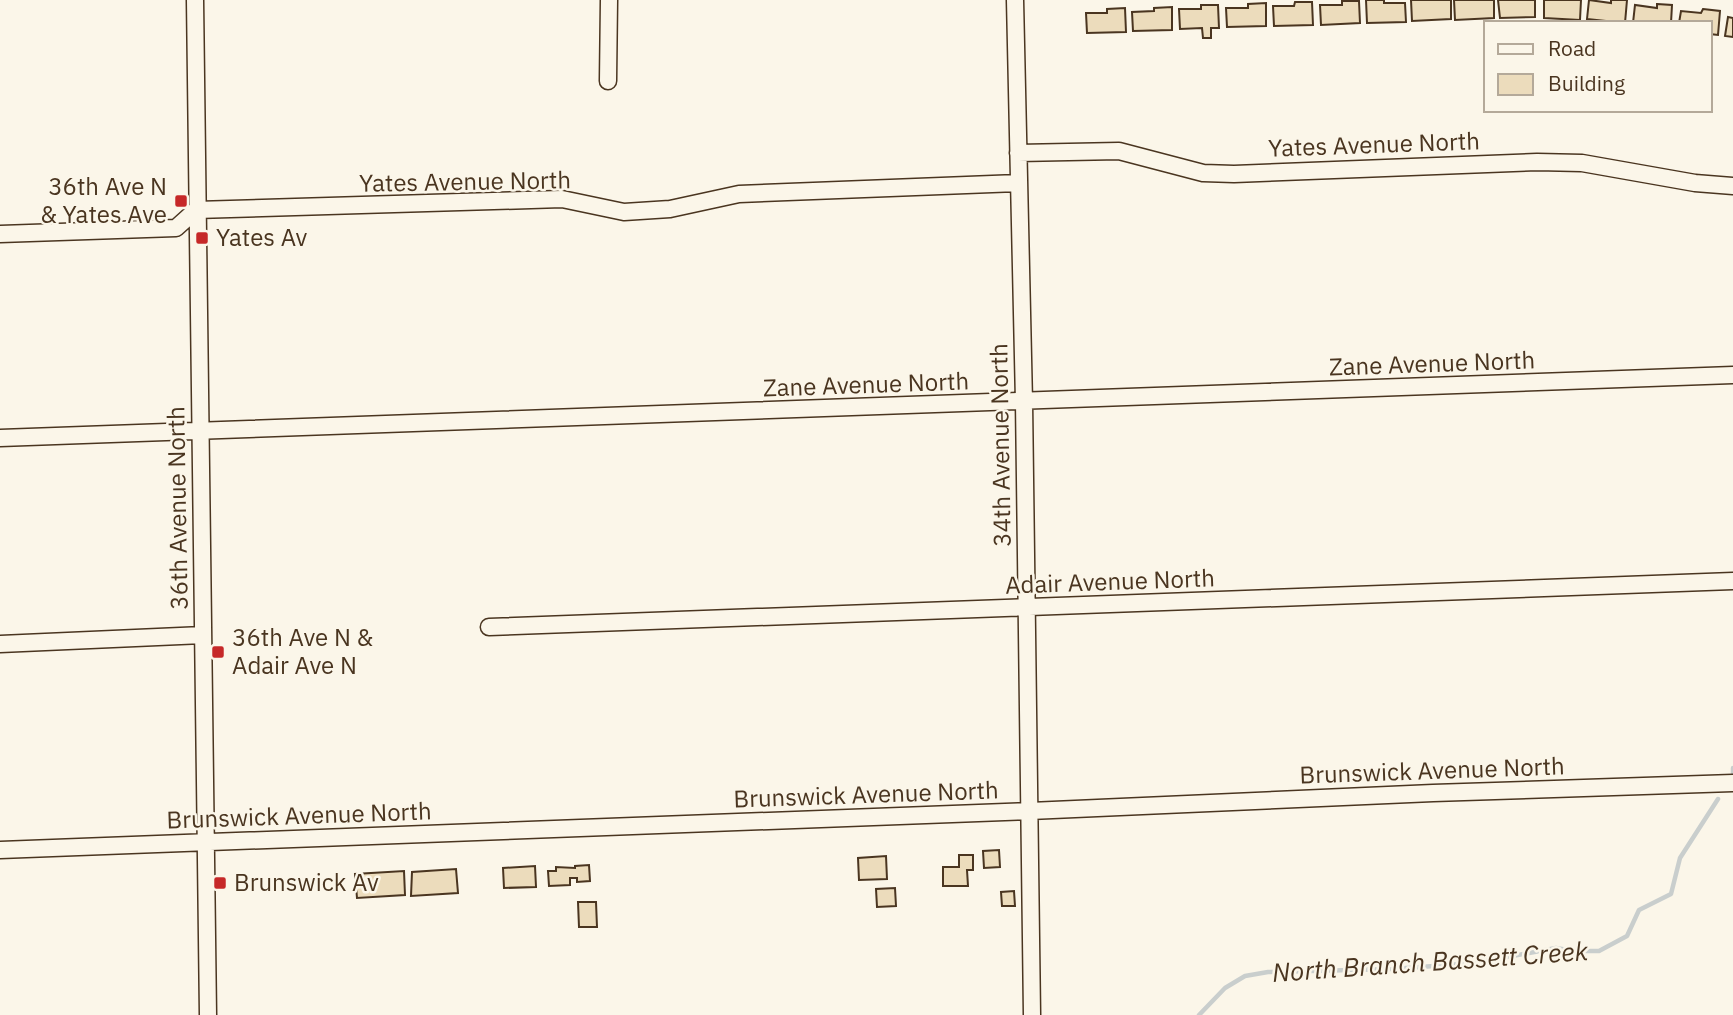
<svg xmlns="http://www.w3.org/2000/svg" width="1733" height="1015" viewBox="0 0 1733 1015" font-family="'IBM Plex Sans',sans-serif">
  <style>
    .lines { fill: none; stroke-linecap: round; stroke-linejoin: round }
    .stream { stroke: #c9cecd; stroke-width: 4.5 }
    .building { fill: #ecdcbc; stroke: #4a3520; stroke-width: 2 }
    .minor-casing { stroke: #4a3520; stroke-width: 19 }
    .minor { stroke: #fbf6e9; stroke-width: 16 }
    .poi-dot { fill: #c62828; stroke: #fbf6e9; stroke-width: 2.5 }
    .labels { text-anchor: middle; stroke-width: 5; stroke-linejoin: round; paint-order: stroke }
    .street-label { font-size: 24px; fill: #4a3520; stroke: #fbf6e9 }
    .poi-label { font-size: 24px; fill: #4a3520; stroke: #fbf6e9; text-anchor: start }
    .water-label { font-size: 26px; font-style: italic; fill: #4a3520; stroke: #fbf6e9 }
  </style>
  <rect width="100%" height="100%" fill="#fbf6e9"/>
  <g class="lines">
    <!-- stream -->
    <path class="stream" d="M1733 773V768
      M1199 1015 1225 988 1245 976 1268 972 1393 969 1475 963 1556 948 1573 951H1599L1627 936 1639 910 1671 894 1680 858 1718 799"/>
  </g>
  <!-- building -->
  <path class="building" d="M1366 0H1384V3H1405L1406 22 1367 23Z
    M1411 0H1451V19L1412 21Z
    M1454 0H1494V18L1455 20Z
    M1498 0H1535V17L1500 18Z
    M1544 0H1581L1580 20 1544 18Z
    M1589 0 1611 3V0H1627L1625 23 1587 19Z
    M1342 1H1359L1360 23 1321 25 1320 5H1342Z
    M1295 2H1312L1313 25 1274 26 1273 6H1294Z
    M1266 3V26L1227 27 1226 8H1248V4Z
    M1657 4 1672 5 1671 23H1633L1635 5 1657 8Z
    M1201 5H1218L1219 28H1211V38H1203L1202 28 1180 29 1179 9H1201Z
    M1172 7V30L1133 31 1132 12 1154 11V8Z
    M1125 8 1126 32 1087 33 1086 13H1107V9Z
    M1703 9 1720 11 1718 35 1710 34V23H1679L1681 11 1701 13Z
    M1728 17 1733 18V37L1725 36Z
    M999 850 1000 867 984 868 983 851Z
    M959 855H973V870H967L968 886H943V867H959Z
    M886 856 887 879 859 880 858 858Z
    M589 865 590 881 577 882V878H570V885L549 886 548 871H556V867L575 868V866Z
    M535 866 536 887 504 888 503 868Z
    M456 869 458 893 411 896 412 872Z
    M404 871 405 895 357 898 355 874Z
    M895 888 896 906 877 907 876 889Z
    M1014 891 1015 906H1002L1001 892Z
    M578 902H596L597 927H579Z"/>
  <g class="lines">
    <defs>
      <path id="minor" d="M195 0 208 1015
        M1015 0 1024 402 1032 1015
        M608 81 609 0
        M1018 153 1119 151 1203 173 1234 174 1537 162 1582 163 1695 183 1733 186
        M0 234 176 228 196 210 562 199 624 212 670 209 739 194 1018 183
        M0 438 1733 375
        M489 627 1733 581
        M0 644 203 635
        M0 850 1030 811 1433 793 1733 783"/>
    </defs>
    <!-- minor casing -->
    <use href="#minor" class="minor-casing"/>
    <!-- minor -->
    <use href="#minor" class="minor"/>
  </g>
  <!-- markers -->
  <g class="poi-dot">
    <rect x="174" y="194" width="14" height="14" rx="3.5"/>
    <rect x="195" y="231" width="14" height="14" rx="3.5"/>
    <rect x="211" y="645" width="14" height="14" rx="3.5"/>
    <rect x="213" y="876" width="14" height="14" rx="3.5"/>
  </g>
  <g class="labels">
    <!-- street labels -->
    <g class="street-label">
      <text transform="translate(1374 145) rotate(-2)" y="8">Yates Avenue North</text>
      <text transform="translate(465 182) rotate(-1)" y="8">Yates Avenue North</text>
      <text transform="translate(1432 364) rotate(-2)" y="8">Zane Avenue North</text>
      <text transform="translate(866 385) rotate(-2)" y="8">Zane Avenue North</text>
      <text transform="translate(1001 445) rotate(-91)" y="8">34th Avenue North</text>
      <text transform="translate(178 508) rotate(-91)" y="8">36th Avenue North</text>
      <text transform="translate(1110 582) rotate(-2)" y="8">Adair Avenue North</text>
      <text transform="translate(1432 771) rotate(-2)" y="8">Brunswick Avenue North</text>
      <text transform="translate(866 795) rotate(-2)" y="8">Brunswick Avenue North</text>
      <text transform="translate(299 816) rotate(-2)" y="8">Brunswick Avenue North</text>
    </g>
    <!-- poi labels -->
    <g class="poi-label">
      <text x="167" y="195" text-anchor="end">36th Ave N<tspan x="167" dy="28">&amp; Yates Ave</tspan></text>
      <text x="216" y="246">Yates Av</text>
      <text x="232" y="646">36th Ave N &amp;<tspan x="232" dy="28">Adair Ave N</tspan></text>
      <text x="234" y="891">Brunswick Av</text>
    </g>
    <!-- water labels -->
    <g class="water-label">
      <text transform="translate(1430 962) rotate(-4)" y="9">North Branch Bassett Creek</text>
    </g>
  </g>
  <!-- legend -->
  <rect x="1484" y="21" width="228" height="91" fill="#fbf6e9" stroke="#b4a999" stroke-width="2"/>
  <rect x="1498" y="44" width="35" height="10" fill="#fbf6e9" stroke="#b4a999" stroke-width="2"/>
  <text x="1548" y="56" font-size="21" fill="#4a3520">Road</text>
  <rect x="1498" y="74" width="35" height="21" fill="#ecdcbc" stroke="#b4a999" stroke-width="2"/>
  <text x="1548" y="91" font-size="21" fill="#4a3520">Building</text>
</svg>
